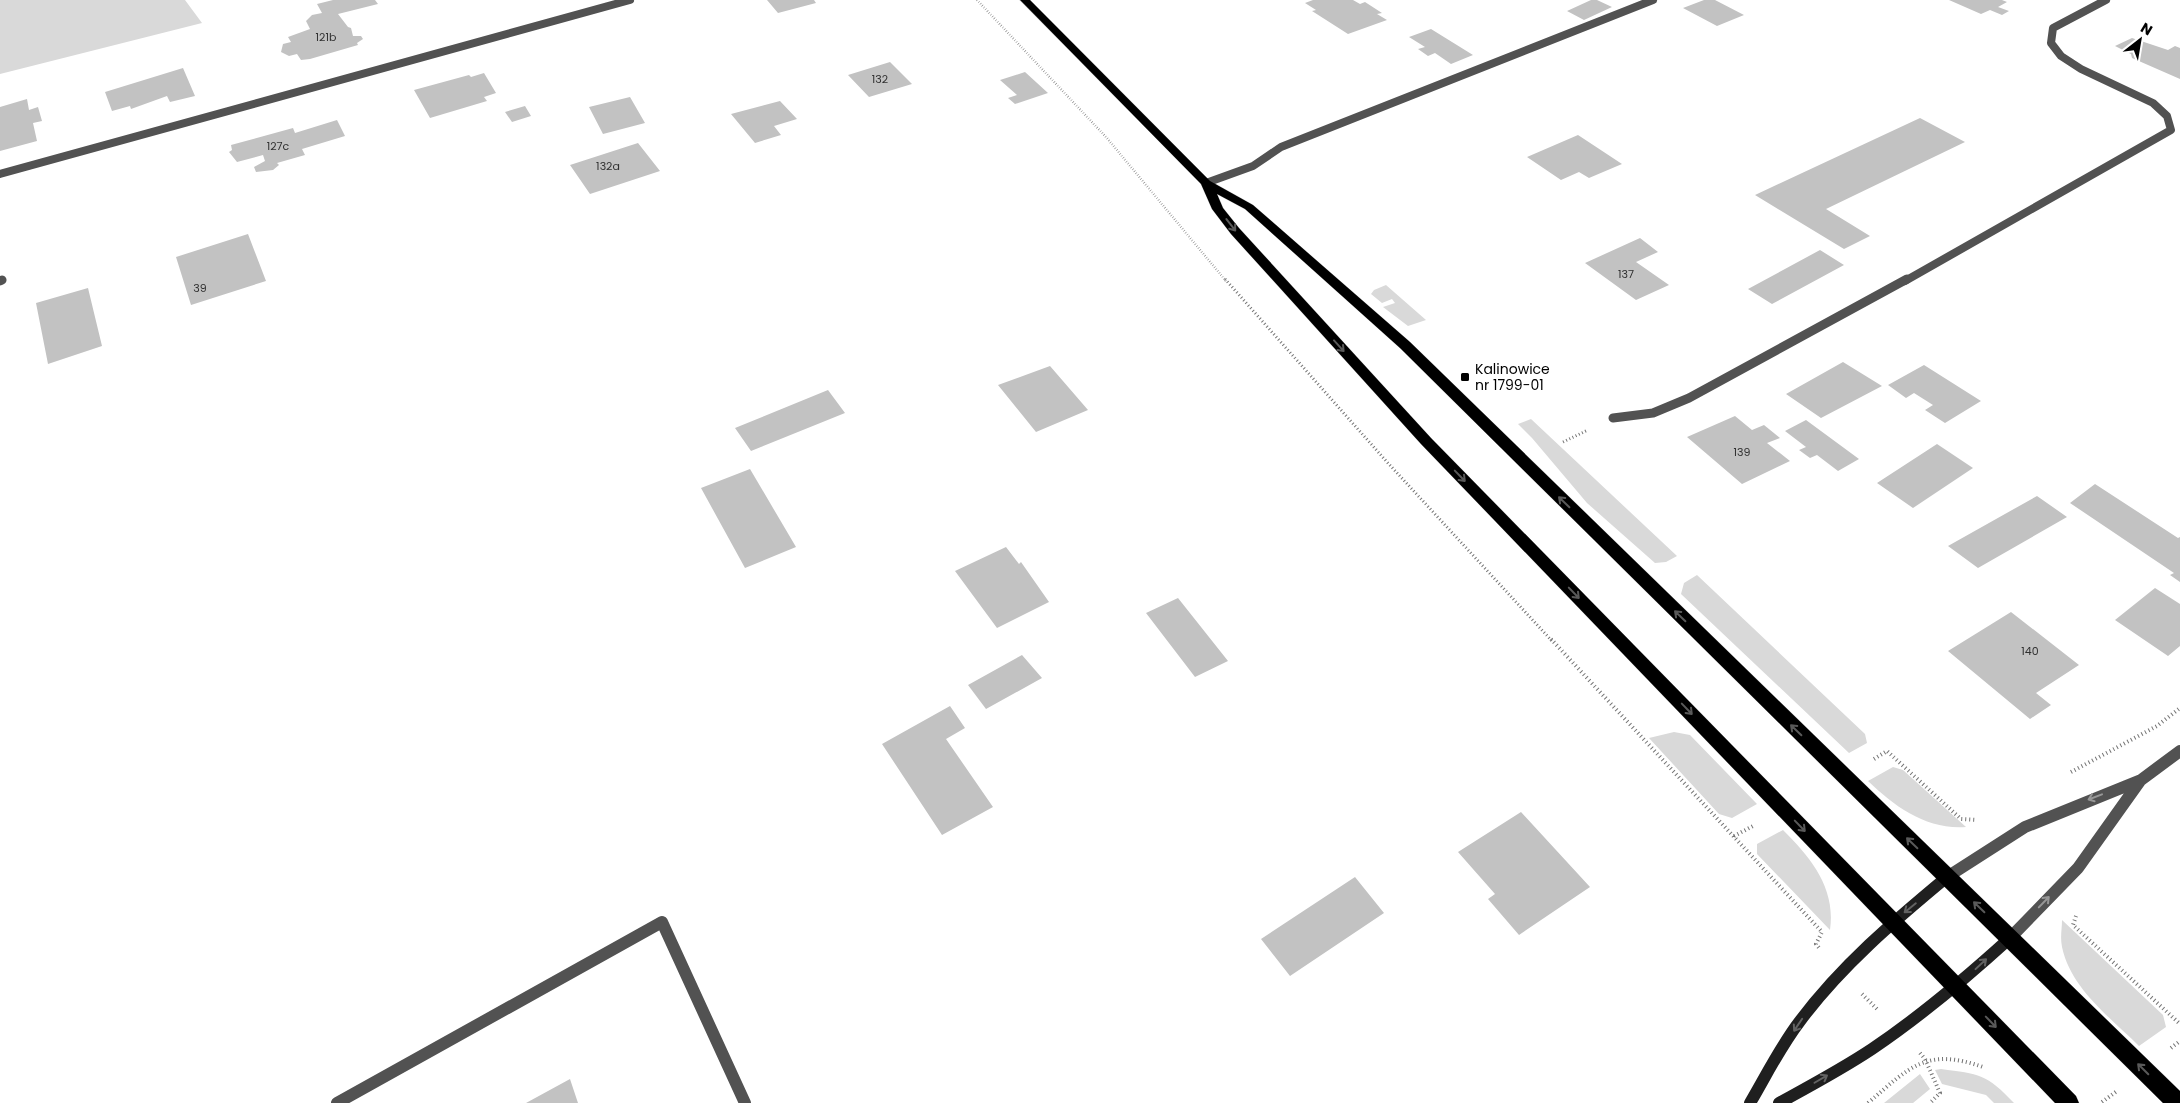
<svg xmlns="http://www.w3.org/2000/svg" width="2180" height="1103" viewBox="0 0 2180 1103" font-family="Poppins,sans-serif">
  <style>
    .green { fill: #d9d9d9 }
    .building { fill: #c2c2c2 }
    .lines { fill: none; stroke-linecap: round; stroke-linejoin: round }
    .highway-casing { stroke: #dbdbdb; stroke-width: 1 }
    .path-far2 { stroke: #747474; stroke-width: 2.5; stroke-dasharray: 0.5 2; stroke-linecap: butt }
    .path-far1 { stroke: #747474; stroke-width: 3; stroke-dasharray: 1 2.5; stroke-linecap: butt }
    .path { stroke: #747474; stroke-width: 4; stroke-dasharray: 1 3; stroke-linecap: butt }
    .lane-far2 { stroke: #525252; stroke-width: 8 }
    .lane-far1 { stroke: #525252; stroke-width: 9 }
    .lane { stroke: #525252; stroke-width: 12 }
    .street-far2 { stroke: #525252; stroke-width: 8 }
    .street-far1 { stroke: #525252; stroke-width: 9 }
    .street { stroke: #525252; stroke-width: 12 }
    .secondary { stroke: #1f1f1f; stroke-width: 12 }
    .highway { fill: #000; fill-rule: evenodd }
    .oneway { stroke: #595959 }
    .oneway2 { stroke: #979797 }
    .oneway3 { stroke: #626262 }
    .poi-dot { fill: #000; stroke: #fff; stroke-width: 2 }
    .labels { text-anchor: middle; stroke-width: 4; stroke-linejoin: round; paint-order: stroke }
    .number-label { font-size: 11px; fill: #303030 }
    .poi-label { font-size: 14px; fill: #000; stroke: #fff; text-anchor: start }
  </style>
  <rect width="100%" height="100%" fill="#fff"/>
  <!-- green -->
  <path class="green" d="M0 0H185L202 23 0 74Z
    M1386 285 1426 320 1408 326 1383 307 1395 303 1392 299 1382 303 1371 294 1374 290Z
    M1531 419 1677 556 1666 562 1655 563 1587 503 1532 438 1518 424Z
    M1697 575 1865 734 1867 743 1849 753 1681 594 1684 583Z
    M1674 732 1690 735 1757 804 1732 818 1719 814 1649 738Z
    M1893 767 1903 770 1966 827C1927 830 1895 807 1868 781Z
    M1783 830C1811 858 1836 888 1830 930L1757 854V844Z
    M2062 920 2163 1015 2166 1027 2139 1046C2110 1017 2071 989 2062 947 2060 937 2062 929 2062 920Z
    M1941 1069C1979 1074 1987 1074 2014 1103H1994L1986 1095 1942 1084 1935 1070Z
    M1920 1074 1930 1089 1913 1103H1884Z"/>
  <!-- building -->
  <path class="building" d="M333 0H375L378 4 338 14 348 27 351 28 353 36H361L363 39 357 43 358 45 310 59 301 60 297 54 289 56 281 52 283 44 291 42 288 37 310 29 306 21 312 15 322 13 317 4Z
    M767 0H814L816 3 778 13Z
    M1313 0H1353L1360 4 1365 2 1382 13 1377 14 1387 20 1348 34 1312 11 1316 10 1305 3Z
    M1591 0H1597L1612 7 1584 20 1567 11Z
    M1704 0H1715L1744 15 1717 26 1683 8Z
    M1949 0H2002L2007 2 1998 7 2009 11 2002 15 1990 10 1981 14Z
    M1431 29 1473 55 1451 64 1435 53 1428 56 1418 49 1425 47 1409 37Z
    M2132 38 2168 50 2175 46 2180 48V79L2132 58 2131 54 2115 46Z
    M890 62 912 84 869 97 848 75Z
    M183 68 195 96 170 102 167 96 131 109 130 106 112 111 105 92Z
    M1025 72 1048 93 1015 104 1008 98 1017 95 1000 80Z
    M484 73 496 93 484 97 487 101 430 118 414 90 469 75 471 77Z
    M630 97 645 123 603 134 589 107Z
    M27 99 29 110 38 107 42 121 33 123 37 141 0 151V107Z
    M780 101 797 119 774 126 781 135 755 143 731 114Z
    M525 106 531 116 512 122 505 112Z
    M1920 118 1965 142 1826 209 1870 236 1844 249 1755 195Z
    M337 120 345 136 302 149 305 155 277 163 279 165 273 170 256 172 254 167 265 161 263 155 237 162 229 152 232 150 231 145 293 128 295 133Z
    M1578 135 1622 164 1589 178 1579 172 1561 180 1527 157Z
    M638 143 660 171 590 194 570 165Z
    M248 234 266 281 191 305 176 257Z
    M1640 238 1658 252 1636 262 1669 285 1636 300 1585 263Z
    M1820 250 1844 265 1772 304 1748 289Z
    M88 288 102 346 48 364 36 303Z
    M1843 362 1882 386 1821 418 1786 394Z
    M1924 365 1981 401 1945 423 1925 410 1933 405 1914 393 1906 398 1888 385Z
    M1050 366 1088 410 1036 432 998 385Z
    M828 390 845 413 751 451 735 428Z
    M1735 416 1752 430 1764 425 1780 438 1767 443 1790 461 1742 484 1687 437Z
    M1806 420 1859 459 1838 471 1817 455 1810 458 1799 450 1806 447 1785 431Z
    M1937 444 1973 468 1913 508 1877 483Z
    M750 469 796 547 745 568 701 488Z
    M2095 484 2178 538 2180 537V582L2170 575 2174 573 2070 503Z
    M2037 496 2067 517 1978 568 1948 546Z
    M1006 547 1019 564 1021 562 1049 602 997 628 955 571Z
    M2155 588 2180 604V646L2168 656 2115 620Z
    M1178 598 1228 661 1195 677 1146 613Z
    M2011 612 2079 665 2036 693 2051 705 2030 719 1948 651Z
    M1022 655 1042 678 986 709 968 685Z
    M950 706 965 728 946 739 993 807 942 835 882 744Z
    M1521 812 1590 887 1519 935 1488 899 1495 894 1458 852Z
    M1355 877 1384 913 1290 976 1261 939Z
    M570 1079 578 1103H526Z"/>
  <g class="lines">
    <defs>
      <path id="highway" d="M1020 0H1030L1210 181 1253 205 1410 342 2180 1091V1103H2163L1400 348 1245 209 1217 194 1223 208 1239 228 1431 438 2076 1096 2079 1103H2055L1421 444 1231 234 1212 209 1201 184Z"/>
    </defs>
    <!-- highway casing -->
    <use href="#highway" class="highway-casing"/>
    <!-- path-far2 -->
    <path class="path-far2" d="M977 0 1106 137 1226 281"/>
    <!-- path-far1 -->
    <path class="path-far1" d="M1225 279 1387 462 1552 641
      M1563 442 1588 430"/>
    <!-- path -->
    <path class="path" d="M1551 639 1822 932 1816 944 1820 949
      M1874 759 1887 751 1961 819 1977 820
      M2071 772 2157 726 2180 708
      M1734 836 1753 826
      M2076 916 2073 925 2180 1024
      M1862 994 1877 1009
      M2171 1048 2180 1041
      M1920 1053 1925 1059 1940 1093 1930 1103
      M2102 1102 2117 1091
      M1868 1103C1910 1067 1926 1047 1983 1067"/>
    <!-- lane-far2 -->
    <path class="lane-far2" d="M1206 183 1253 166 1281 147 1653 0"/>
    <!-- lane-far1 -->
    <path class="lane-far1" d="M0 281 2 280"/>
    <!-- lane -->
    <path class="lane" d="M337 1103 662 922 745 1103"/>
    <!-- street-far2 -->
    <path class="street-far2" d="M0 174 630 0
      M1905 281 2171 130 2167 116 2153 103 2081 69 2061 56 2051 43 2053 28 2106 0"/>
    <!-- street-far1 -->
    <path class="street-far1" d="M1613 418 1653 413 1689 398 1907 279"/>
    <!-- street -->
    <path class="street" d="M1947 877 2025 827 2141 780 2180 751
      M2010 938 2078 868 2140 781"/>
    <!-- secondary -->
    <path class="secondary" d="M1750 1103C1766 1076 1780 1047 1800 1021 1841 966 1894 921 1947 877
      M1779 1103C1810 1086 1842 1069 1872 1049 1921 1016 1966 978 2010 938"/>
    <!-- highway -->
    <use href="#highway" class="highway"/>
  </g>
  <!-- one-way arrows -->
  <defs><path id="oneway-shaft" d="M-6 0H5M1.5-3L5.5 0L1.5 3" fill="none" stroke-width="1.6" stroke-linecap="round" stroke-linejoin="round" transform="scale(1.25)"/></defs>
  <g class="oneway">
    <use href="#oneway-shaft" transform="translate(1231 225) rotate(52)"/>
    <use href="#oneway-shaft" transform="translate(1339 346) rotate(48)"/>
    <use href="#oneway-shaft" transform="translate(1460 476) rotate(46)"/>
    <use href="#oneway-shaft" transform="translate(1564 502) rotate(-136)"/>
    <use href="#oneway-shaft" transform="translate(1574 593) rotate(46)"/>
    <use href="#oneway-shaft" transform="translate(1680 616) rotate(-136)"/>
    <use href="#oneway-shaft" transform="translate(1687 709) rotate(46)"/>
    <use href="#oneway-shaft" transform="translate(1796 730) rotate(-136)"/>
    <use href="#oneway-shaft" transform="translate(1800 826) rotate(46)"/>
    <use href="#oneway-shaft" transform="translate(1912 843) rotate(-136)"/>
    <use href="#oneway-shaft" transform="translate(1979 907) rotate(-136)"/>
    <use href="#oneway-shaft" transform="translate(1991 1022) rotate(46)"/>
    <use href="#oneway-shaft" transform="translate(2143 1069) rotate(-135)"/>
  </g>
  <g class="oneway2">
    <use href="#oneway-shaft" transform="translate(2095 797) rotate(159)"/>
    <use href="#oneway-shaft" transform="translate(2044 902) rotate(-46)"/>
  </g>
  <g class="oneway3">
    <use href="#oneway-shaft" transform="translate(1910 908) rotate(141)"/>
    <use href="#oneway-shaft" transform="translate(1981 964) rotate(-43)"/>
    <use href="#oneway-shaft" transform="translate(1798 1025) rotate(124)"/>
    <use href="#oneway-shaft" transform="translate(1821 1079) rotate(-30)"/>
  </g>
  <!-- markers -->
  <rect class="poi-dot" x="1460" y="372" width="10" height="10" rx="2.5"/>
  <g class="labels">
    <!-- number labels -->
    <g class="number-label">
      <text x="326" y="41">121b</text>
      <text x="880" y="83">132</text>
      <text x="278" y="150">127c</text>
      <text x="608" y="170">132a</text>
      <text x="1626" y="278">137</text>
      <text x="200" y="292">39</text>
      <text x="1742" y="456">139</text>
      <text x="2030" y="655">140</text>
    </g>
    <!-- poi labels -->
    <g class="poi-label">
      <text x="1475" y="374">Kalinowice<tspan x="1475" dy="16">nr 1799-01</tspan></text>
    </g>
  </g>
  <!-- north arrow -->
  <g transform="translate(2140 40) rotate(31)" stroke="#ffffff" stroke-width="4" paint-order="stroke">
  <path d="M0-4L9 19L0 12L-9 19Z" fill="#000000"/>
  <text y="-8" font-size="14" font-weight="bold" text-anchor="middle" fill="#000000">N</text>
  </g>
</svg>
